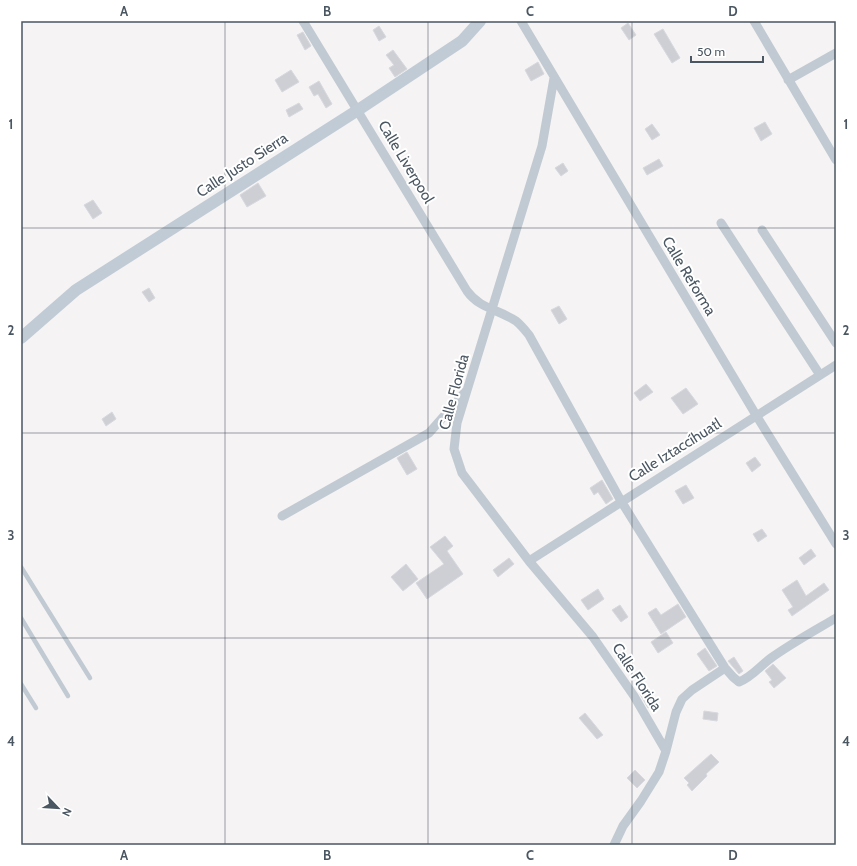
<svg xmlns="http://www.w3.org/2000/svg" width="857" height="866" viewBox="0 0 857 866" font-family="Cabin,sans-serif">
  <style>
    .building { fill: #cdcfd5; stroke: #d7d9de }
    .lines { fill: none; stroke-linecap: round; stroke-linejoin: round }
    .lane { stroke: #c1cad2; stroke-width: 4.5 }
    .street { stroke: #c1cad2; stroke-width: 9 }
    .secondary { stroke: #c1cbd6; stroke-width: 12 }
    .grid { fill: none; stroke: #4a5661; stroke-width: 1; stroke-opacity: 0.55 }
    .labels { text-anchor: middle; stroke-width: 4; stroke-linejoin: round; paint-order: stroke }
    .street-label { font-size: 15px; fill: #4a5661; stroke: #fff }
    .neatline { fill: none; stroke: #4a5661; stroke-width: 1.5 }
    .grid-label { font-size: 13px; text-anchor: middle; font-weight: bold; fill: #4a5661 }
  </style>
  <rect width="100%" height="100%" fill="#f5f3f3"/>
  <!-- building -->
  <path class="building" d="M628 23 636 35 629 40 621 28Z
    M379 26 386 37 379 41 373 30Z
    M663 29 680 58 672 63 654 34Z
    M303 32 311 46 305 50 297 35Z
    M393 50 407 69 395 77 389 68 394 65 386 55Z
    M538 62 544 74 531 81 525 70Z
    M291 70 299 82 282 92 275 80Z
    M319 81 332 104 326 108 318 94 314 96 309 87Z
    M299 103 303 109 289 117 286 110Z
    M765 122 772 134 761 141 754 128Z
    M652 124 660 135 652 140 645 129Z
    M659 159 663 166 647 175 643 168Z
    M563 163 568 171 561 176 555 168Z
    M258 183 266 196 247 207 240 195Z
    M93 200 102 213 93 219 84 205Z
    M149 288 155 298 149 302 142 292Z
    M559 306 567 319 559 324 551 310Z
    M646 384 653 392 640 401 634 393Z
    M686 388 698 404 683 414 671 398Z
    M112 412 116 419 106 426 102 419Z
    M407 452 417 469 407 475 397 458Z
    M755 457 761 465 752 472 746 463Z
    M602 480 613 499 606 504 598 492 594 495 590 488Z
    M686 485 694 498 683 504 675 491Z
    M762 529 767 536 758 542 753 534Z
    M445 536 453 546 447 551 463 574 427 599 416 583 444 564 430 547Z
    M811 549 816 556 804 565 799 558Z
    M509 558 514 564 498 577 493 570Z
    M406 564 418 579 403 591 391 577Z
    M797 580 806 596 824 583 829 590 792 616 788 610 793 607 782 590Z
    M598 589 604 599 588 610 581 600Z
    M678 604 686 617 661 634 648 613 656 608 661 615Z
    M620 605 628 617 621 622 612 610Z
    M666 632 673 643 658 653 651 642Z
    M705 648 717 666 709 671 697 654Z
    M734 657 743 671 739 674 728 661Z
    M773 664 786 678 774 688 769 682 772 680 765 671Z
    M648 688 656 702 648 708 640 694Z
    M704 711 718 713 717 721 703 719Z
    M585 713 603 735 597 739 579 718Z
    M711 754 719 762 706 774 707 776 692 791 687 785 689 783 684 778Z
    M635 770 645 780 637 788 627 778Z"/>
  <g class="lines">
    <!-- lane -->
    <path class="lane" d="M21 567 90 678
      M21 618 68 696
      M21 684 36 708"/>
    <!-- street -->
    <path class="street" d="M303 21 467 291C480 309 498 309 516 321 521 325 525 330 529 335L621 501 725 668 733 677 739 682C752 677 760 666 771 658 792 643 814 631 836 618
      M521 21 756 415 836 544
      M754 21 836 160
      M554 78 542 146 457 423 454 449 462 473 529 561 593 637 634 696 666 751
      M788 80 836 53
      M721 223 820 375
      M762 230 836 343
      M282 516 429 433 466 391
      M529 561 836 365
      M614 845 623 826 641 801 659 772 666 751 676 712 682 699 692 690 725 668"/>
    <!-- secondary -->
    <path class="secondary" d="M21 338 76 290 358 110 462 41 480 21"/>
  </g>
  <!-- grid -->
  <path class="grid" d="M225 21V845M428 21V845M632 21V845M21 228H836M21 433H836M21 638H836"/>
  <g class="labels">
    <!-- street labels -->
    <g class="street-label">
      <text transform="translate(406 162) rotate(59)" y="5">Calle Liverpool</text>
      <text transform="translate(242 165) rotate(-33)" y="5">Calle Justo Sierra</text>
      <text transform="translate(689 276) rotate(59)" y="5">Calle Reforma</text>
      <text transform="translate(454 392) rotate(-75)" y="5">Calle Florida</text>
      <text transform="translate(675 450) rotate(-32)" y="5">Calle Iztaccíhuatl</text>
      <text transform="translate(637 677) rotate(57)" y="5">Calle Florida</text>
    </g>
  </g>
  <!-- border -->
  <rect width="857" height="866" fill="none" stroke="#ffffff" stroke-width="44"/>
  <!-- north arrow -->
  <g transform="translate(58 808) rotate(115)" stroke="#ffffff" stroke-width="3" paint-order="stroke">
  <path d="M0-3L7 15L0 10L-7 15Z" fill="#4a5661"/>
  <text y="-6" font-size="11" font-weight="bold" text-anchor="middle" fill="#4a5661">N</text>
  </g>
  <!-- scale -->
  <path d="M691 56v6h72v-6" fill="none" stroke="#4a5661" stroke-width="2"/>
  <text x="697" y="56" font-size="12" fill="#4a5661" stroke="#ffffff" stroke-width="3" paint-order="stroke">50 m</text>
  <rect x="22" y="22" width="813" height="822" class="neatline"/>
  <g class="grid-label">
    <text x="124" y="16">A</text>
    <text x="327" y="16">B</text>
    <text x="530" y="16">C</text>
    <text x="733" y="16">D</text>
    <text x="11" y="129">1</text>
    <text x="846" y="129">1</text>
    <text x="11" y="335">2</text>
    <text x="846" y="335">2</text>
    <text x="11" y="540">3</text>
    <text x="846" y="540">3</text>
    <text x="11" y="746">4</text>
    <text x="846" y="746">4</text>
    <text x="124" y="860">A</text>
    <text x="327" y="860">B</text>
    <text x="530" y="860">C</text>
    <text x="733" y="860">D</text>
  </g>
</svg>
